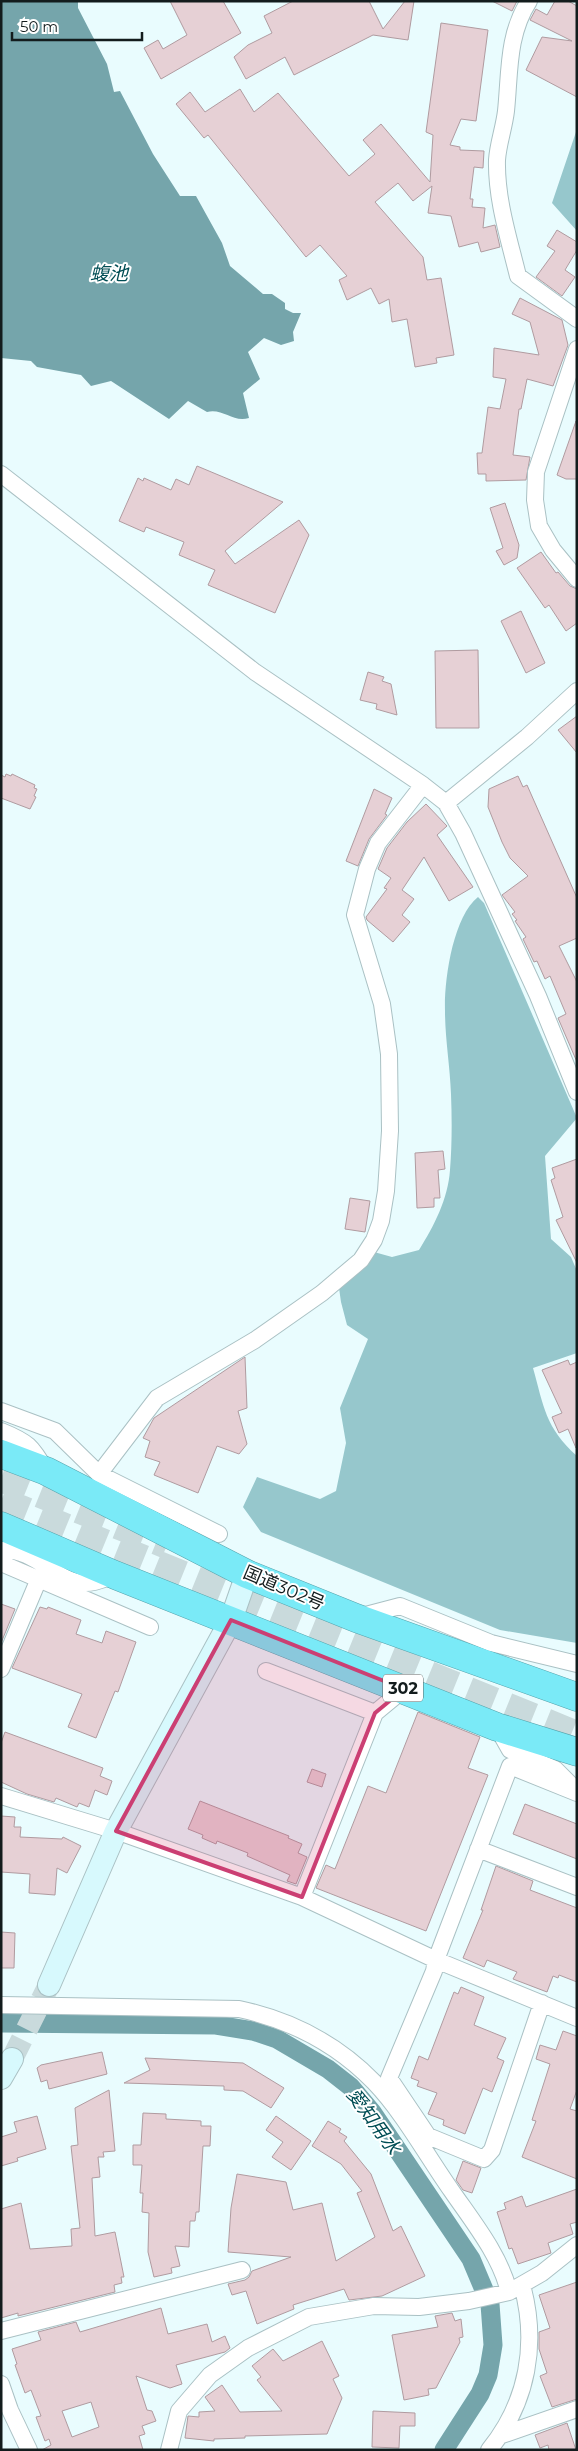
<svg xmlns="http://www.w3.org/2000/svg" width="578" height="2451" viewBox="0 0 578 2451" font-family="Montserrat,'Noto Sans JP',sans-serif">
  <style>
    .forest { fill: #96c7cc }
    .water { fill: #75a5ab }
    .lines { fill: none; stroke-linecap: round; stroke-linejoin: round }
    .canal { stroke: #75a5ab; stroke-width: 19 }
    .building { fill: #e6d0d5; stroke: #b09ba0; fill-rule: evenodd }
    .secondary-tunnel { stroke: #c9dadc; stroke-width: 22; stroke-dasharray: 22 11; stroke-linecap: butt }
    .highway-tunnel { stroke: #c9dadc; stroke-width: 28; stroke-dasharray: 28 14; stroke-linecap: butt }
    .street-casing { stroke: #aac1c4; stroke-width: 18 }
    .secondary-casing { stroke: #aac1c4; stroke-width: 24 }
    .highway-casing { stroke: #56a2ab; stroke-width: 29 }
    .street { stroke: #fff; stroke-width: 16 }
    .secondary { stroke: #d7f9fd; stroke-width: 22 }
    .highway { stroke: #7aeaf7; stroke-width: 28 }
    .marked { fill: #cb3f73; fill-opacity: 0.2; stroke: #cb3f73; stroke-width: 4; stroke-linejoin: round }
    .labels { text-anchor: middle; stroke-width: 4; stroke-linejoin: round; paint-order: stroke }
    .shield { fill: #fff; stroke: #5a6061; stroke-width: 1 }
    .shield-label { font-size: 16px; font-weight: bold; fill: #131c1d }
    .street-label { font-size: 18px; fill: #131c1d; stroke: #fff }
    .water-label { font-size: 19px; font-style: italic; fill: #004d54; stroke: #fff }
  </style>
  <rect width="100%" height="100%" fill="#e9fcfe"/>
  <!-- forest -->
  <path class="forest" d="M577 129V231L552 203Z
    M478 897 484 903 577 1118 545 1156 551 1239 571 1257 577 1271V1353L533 1368C544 1407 545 1427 577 1456V1643L500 1630 261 1532 243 1507 257 1477 320 1499 336 1491 346 1443 340 1408 368 1339 347 1325 341 1302 339 1288 374 1252 392 1257 419 1250C434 1226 448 1199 450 1170 452 1145 452 1119 451 1094 450 1066 445 1038 445 1011 444 980 453 917 478 897Z"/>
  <!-- water -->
  <path class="water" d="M1 1H78V8L107 64 114 92 120 91 153 154 180 196H196L222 243 230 266 263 294H272L285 303V309L293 313H301L293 332 294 341 281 345 264 338 248 352 260 379 243 393 249 418C233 423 223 408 207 412L188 401 169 419 111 381 91 386 81 375 37 367 31 361 1 358Z"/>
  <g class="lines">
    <!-- canal -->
    <path class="canal" d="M1 2023 216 2025 253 2031 277 2039 328 2069 351 2087 372 2112 471 2259 490 2304 493 2345 488 2375 480 2394 444 2450"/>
  </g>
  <!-- building -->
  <path class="building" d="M170 1H223L241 33 161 79 144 48 158 40 163 49 187 35Z
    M293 1H369L383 29 405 1H414L408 40 373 35 294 75 285 57 246 79 234 57 248 45 272 33 264 16Z
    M492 1H517L512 11Z
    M555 1H568L577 6V97L526 70 542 37 572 41 530 20 536 9 547 15Z
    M441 23 488 30 476 121 461 119 450 145 460 147V150L484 151 483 168 474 167 470 199H473L472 207 485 208 483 228 495 225 500 247 481 252 478 242 459 247 451 216 428 213 432 186 413 201 398 183 375 202 423 257 427 280 441 278 454 355 436 358 437 363 415 367 407 319 392 322 389 299 379 304 371 288 347 300 339 280 347 276 320 245 306 257 208 135 204 138 176 104 190 92 205 112 240 89 254 112 278 93 349 176 375 154 363 140 381 124 430 182 433 135 426 132Z
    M557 230 577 242V250L565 270 575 277 562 296 536 277 555 251 547 246Z
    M520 298 562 320 568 345 553 386 527 379 521 409H519L513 455 530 457 526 480 486 481V474H478L477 453H482L488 407 500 409 506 379 493 377 494 348 539 355 530 322 512 314Z
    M576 421 577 479H566L557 475Z
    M197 466 283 502 225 551 235 564 299 520 309 535 275 613 208 585 215 570 179 555 184 542 146 527 144 532 119 521 138 478 143 481 144 478 171 490 176 479 189 485Z
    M505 503 519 545 517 558 504 565 496 551 503 548 490 508Z
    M541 552 556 573 558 572 570 586 577 589V623L566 631 549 605 545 608 517 568Z
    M521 611 545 663 526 673 501 621Z
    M478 650 479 728H436L435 651Z
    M368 672 384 677 382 681 391 684 397 715 376 709 377 704 360 700Z
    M577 716V753L558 730Z
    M6 774 11 776 12 774 35 785 34 788 37 789 34 796 36 797 30 809 1 798V775L5 777Z
    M518 776 523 787 527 785 577 898V938L559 946 577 982V1062L558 1018 566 1014 550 976 545 979 537 961 534 962 523 939 526 937 515 921 517 920 512 914 515 912 502 895 528 876 510 858 502 842 488 807 489 789Z
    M374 789 392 798 385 814 387 815 369 839 358 866 346 861Z
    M426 804 447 826 437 835 473 887 449 901 424 857 402 890 414 899 402 915 410 922 393 942 367 920 366 917 387 889 384 888 391 878 378 869 387 848 407 822Z
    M443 1151 445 1169 438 1170 440 1198H434V1207L417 1208 415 1153Z
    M577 1159V1263L556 1220 563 1217 551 1180 555 1178 552 1168Z
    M350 1198 370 1201 365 1232 345 1229Z
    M245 1357 247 1408 238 1411 247 1444 239 1454 217 1446 198 1493 154 1475 160 1462 145 1457 150 1441 143 1438 154 1418Z
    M568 1360 570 1365 577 1362 576 1448 568 1429 559 1433 552 1417 562 1413 542 1370Z
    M1 1604 15 1609 1 1643Z
    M40 1607 47 1609 48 1607 81 1620 76 1634 102 1643 106 1631 136 1642 118 1692 115 1691 96 1738 68 1727 82 1694 12 1668Z
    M418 1712 480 1737 468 1768 488 1775 426 1931 316 1888 326 1865 335 1869 368 1786 386 1793Z
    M5 1732 103 1768 100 1776 112 1781 107 1795 95 1790 89 1807 79 1803 77 1807 56 1798 54 1802 27 1794 1 1782V1743Z
    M312 1769 326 1774 322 1787 307 1782Z
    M200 1801 289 1836 288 1838 302 1844 298 1853 307 1857 296 1884 287 1881 290 1875 247 1856 248 1853 217 1841 216 1844 202 1838 203 1835 188 1829Z
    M525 1804 577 1824V1859L513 1834Z
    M1 1816 15 1817 14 1827H21L20 1837 62 1839 63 1837 81 1846 67 1873 57 1868 55 1895 29 1893 30 1874 1 1872Z
    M496 1866 533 1881 530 1890 577 1908V1982L559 1975 558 1978 553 1976 547 1992 513 1979 517 1972 487 1960 484 1967 463 1958 483 1910H481Z
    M1 1932 15 1933 14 1968H1Z
    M461 1987 484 1997 474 2025 506 2038 497 2058 504 2061 492 2092 483 2088 465 2134 443 2125 444 2120 428 2114 437 2093 417 2086 419 2081 411 2078 419 2056 428 2060 454 1992 458 1994Z
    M563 2031 577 2036V2090L570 2109 577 2111V2179L522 2157 536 2121 532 2120 550 2064 536 2059 540 2045 556 2050Z
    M102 2052 107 2074 49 2089 47 2080 41 2082 37 2068 41 2065Z
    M145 2058 243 2063 284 2088 271 2108 243 2091 224 2090V2086L124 2083 150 2070Z
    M109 2090 115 2151 103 2152 104 2157H98L100 2177 92 2178 95 2236 115 2232 124 2277H121L122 2283 114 2285 115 2292 18 2316V2313L1 2318V2209L21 2203 30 2249 72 2246 71 2229 80 2228 71 2146 78 2145 75 2108Z
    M143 2113 166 2114V2119L201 2121V2126H211L210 2146H203L199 2212H196L195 2221H190L189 2247 175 2246 180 2266 171 2268 172 2273 154 2277 148 2252 149 2213 142 2212 143 2193H140L142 2165H133V2145H141Z
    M37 2116 46 2149 17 2158 18 2161 1 2166V2137L17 2132 14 2122Z
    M276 2116 311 2141 291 2170 272 2157 283 2142 266 2130Z
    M328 2121 341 2129 339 2132 347 2137 344 2141 371 2174 393 2231 401 2226 425 2276 382 2296 349 2300 344 2289 293 2305 294 2309 257 2324 246 2291 232 2295 228 2284 245 2280 249 2277 252 2271 291 2257 228 2252 231 2208 237 2174 286 2182 293 2210 322 2203 336 2261 375 2237 357 2193 362 2191 341 2164 312 2146Z
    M463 2161 481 2168 472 2193 463 2190 456 2180Z
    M577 2189V2222L570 2224 573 2234 548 2243 551 2253 518 2264 512 2248 509 2249 497 2212 506 2209 504 2203 522 2196 526 2207Z
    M577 2282V2399L552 2407 540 2376 547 2373 539 2349V2332L550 2328 539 2295Z
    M161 2308 168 2334 207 2324 212 2342 225 2336 230 2348 225 2352 176 2365 182 2384 170 2388 136 2376 147 2410 152 2411 156 2421 142 2426 145 2434 139 2436 143 2450H42L51 2445 49 2439 45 2441 36 2417 41 2416 31 2390 25 2393 15 2365 17 2364 12 2349 41 2340 38 2332 76 2322 80 2332ZM91 2402 99 2427 72 2437 62 2411Z
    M452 2313 455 2321 461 2319 463 2337 459 2338 460 2342 436 2388 428 2389 429 2395 404 2400 392 2335 438 2327 435 2316Z
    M322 2341 339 2376 333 2379 342 2398 327 2434 245 2436V2438L214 2439V2441L185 2438 188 2416 199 2417V2412L215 2411 205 2397 222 2385 240 2412 282 2411 257 2380 261 2377 252 2366 273 2349 283 2361Z
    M373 2411 415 2413V2426H400L399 2448 372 2447Z
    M567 2423 576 2450H549L548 2445 540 2448 535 2435Z"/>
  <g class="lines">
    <!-- secondary-tunnel -->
    <path class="secondary-tunnel" d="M12 2059 49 1985"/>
    <!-- highway-tunnel -->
    <path class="highway-tunnel" d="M1 1478 167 1545
      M1 1501 577 1735"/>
    <defs>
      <path id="street" d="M529 1C507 35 510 73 506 111 504 128 498 144 497 160 496 199 509 239 518 276L577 319
        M577 349 536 472 535 500 539 526 553 550 577 579
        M1 474 255 672 423 785 446 803 463 833 538 996 577 1092
        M446 803 527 737 577 691
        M1 1411 55 1431 99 1474 219 1534
        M1 1431C28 1442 32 1446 46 1471
        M99 1474 157 1398 255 1340 322 1293 361 1260 374 1240 381 1221 386 1191 390 1131 389 1054 382 1004 355 915 367 869 378 843 423 785
        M1 1550C35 1548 56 1582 84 1583 94 1584 106 1578 115 1575
        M1 1563 150 1627
        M358 1617 400 1606 491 1643 577 1664
        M1 1669 38 1581
        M266 1671 375 1713 302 1897
        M375 1713 404 1689
        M497 1727 510 1750 555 1769 575 1789
        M1 1796 116 1831 302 1897 436 1960 577 2018
        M478 1849 577 1887
        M542 2003 492 2150 484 2159 428 2136 389 2078 434 1971 436 1960 510 1766 577 1793
        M1 2005 239 2009C290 2020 337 2044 374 2082 403 2112 427 2156 451 2190 473 2222 500 2255 509 2292
        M1 2331 242 2270
        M1 2384 10 2410 29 2450
        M502 2435 577 2409
        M169 2450 179 2411 210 2375 248 2348 309 2317 374 2306 419 2307 469 2301 509 2292 542 2273 577 2245
        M489 2450C528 2402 538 2343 522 2285"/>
      <path id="secondary" d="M49 1985 116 1831 231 1620 247 1574
        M1 2078 12 2059"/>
      <path id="highway" d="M1 1454 46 1471 247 1574 356 1618 577 1697
        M1 1526 115 1575 497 1727 577 1752"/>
    </defs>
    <!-- street casing -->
    <use href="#street" class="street-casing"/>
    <!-- secondary casing -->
    <use href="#secondary" class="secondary-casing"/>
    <!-- highway casing -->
    <use href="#highway" class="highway-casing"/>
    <!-- street -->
    <use href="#street" class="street"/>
    <!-- secondary -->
    <use href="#secondary" class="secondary"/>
    <!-- highway -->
    <use href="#highway" class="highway"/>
  </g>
  <!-- marked area -->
  <path class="marked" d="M231 1620 404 1689 375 1713 302 1897 116 1831Z"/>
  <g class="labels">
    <!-- shield labels -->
    <rect class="shield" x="383" y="1674.5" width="40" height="27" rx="4"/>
    <g class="shield-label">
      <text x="403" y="1694">302</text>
    </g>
    <!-- street labels -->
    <g class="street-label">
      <text transform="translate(284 1588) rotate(23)" y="6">国道302号</text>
    </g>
    <!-- water labels -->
    <g class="water-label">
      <text x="109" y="280">蝮池</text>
      <text transform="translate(374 2121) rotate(54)" y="7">愛知用水</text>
    </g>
  </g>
  <!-- border -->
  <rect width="578" height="2451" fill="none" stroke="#131c1d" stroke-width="5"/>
  <!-- scale -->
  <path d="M12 32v8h130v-8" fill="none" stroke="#131c1d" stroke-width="2.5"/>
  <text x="20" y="32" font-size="15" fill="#131c1d" stroke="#ffffff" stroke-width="4" paint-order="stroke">50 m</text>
</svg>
